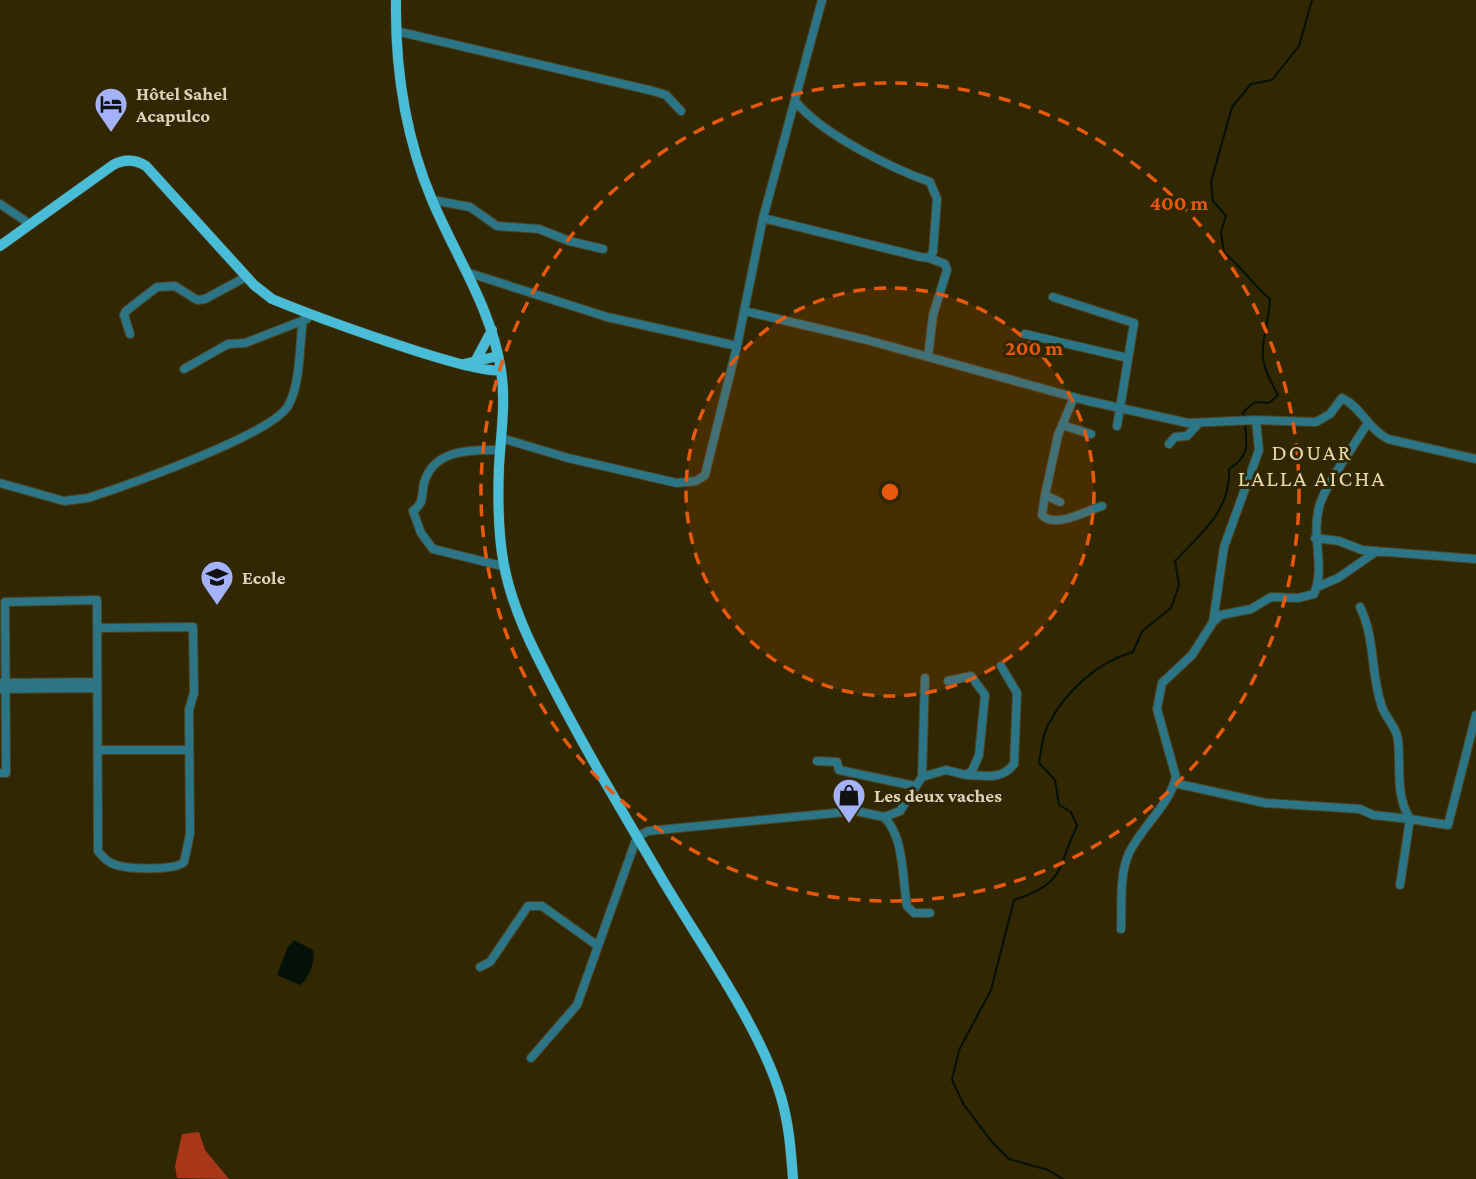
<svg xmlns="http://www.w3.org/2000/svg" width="1476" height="1179" viewBox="0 0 1476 1179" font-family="'Crimson Pro',serif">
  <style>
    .forest { fill: #a73718 }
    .water { fill: #031108 }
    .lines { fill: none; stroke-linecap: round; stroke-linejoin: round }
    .stream { stroke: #031108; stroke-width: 2 }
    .minor-casing { stroke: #4c441f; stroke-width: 10 }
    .major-casing { stroke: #4c441f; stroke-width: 11 }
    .minor { stroke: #2b7586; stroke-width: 8 }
    .major { stroke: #49bdd7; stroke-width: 10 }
    .ring { fill: none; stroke: #e8590c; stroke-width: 3.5; stroke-dasharray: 12 9 }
    .labels { text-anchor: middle; stroke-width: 6; stroke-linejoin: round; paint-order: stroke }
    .poi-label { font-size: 19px; font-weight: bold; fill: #dad4ba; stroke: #312801; text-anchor: start }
    .quarter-label { font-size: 23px; letter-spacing: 2px; fill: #e5d8a4; stroke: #312801 }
    .centre { fill: #e8590c; stroke: #312801; stroke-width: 3.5 }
    .ring-label { font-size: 21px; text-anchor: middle; font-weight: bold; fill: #e8590c; stroke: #312801; stroke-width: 6; stroke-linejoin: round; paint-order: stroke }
  </style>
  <rect width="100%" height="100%" fill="#312801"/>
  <!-- forest -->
  <path class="forest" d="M199 1132 205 1150 229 1179 177 1178 175 1166 182 1134Z"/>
  <!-- water -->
  <path class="water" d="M294 940 313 950C316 960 308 980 300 985L277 975 288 947Z"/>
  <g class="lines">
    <!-- stream -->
    <path class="stream" d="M1244 416 1243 412 1255 402 1269 403 1278 395C1251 348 1267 346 1270 299 1252 285 1242 266 1224 253L1221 232 1226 216 1213 201 1211 182 1232 107 1251 84 1272 80 1299 46 1312 0
      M1063 1179 1048 1170 1009 1159 992 1142 964 1105 952 1080 959 1050 991 990 1014 900C1068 882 1056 868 1077 826L1071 812 1059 805 1055 780 1039 763C1041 751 1042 736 1048 725 1065 692 1097 662 1133 652L1142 631 1171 608 1179 585 1175 561C1201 533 1231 511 1229 469 1248 457 1248 447 1245 425"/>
    <defs>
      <path id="minor" d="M396 31 653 91 666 95 681 111
        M432 200 470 207 497 226 539 229 569 241 603 249
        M0 204 30 224
        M763 218 921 257 929 258 933 252 937 199 930 182C891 168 822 134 796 102
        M469 273 607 317 737 346
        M1053 297 1134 323 1117 426
        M745 311 867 340 1084 400 1188 423 1256 420 1316 422 1330 414 1342 398C1361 407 1368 429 1388 439L1476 459
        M130 334 124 315 126 311 157 287 175 286 197 300 205 299 246 277
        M1025 334 1128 358
        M928 357 933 315 947 270 945 264 929 258
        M184 369 228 344 245 343 307 319
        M1062 425 1091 434
        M501 438 568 458 677 483 696 481 705 475 737 346 763 218 822 0
        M1169 444 1175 437 1187 436 1198 424
        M500 450C472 450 434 448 424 483 421 496 425 502 413 511L421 533 433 549 502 566
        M0 483 64 501 88 498C125 486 271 435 288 406 301 383 299 346 303 320
        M1045 495 1042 515C1055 529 1086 511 1102 506
        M1060 502 1045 495 1058 435 1074 397
        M1315 538 1339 541 1362 550 1476 559
        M1317 587 1338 578 1377 551
        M1360 607C1376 640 1370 673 1382 707 1386 719 1397 727 1398 740 1401 768 1395 795 1410 819
        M1213 622 1224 547 1259 450 1256 420
        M0 683 97 682
        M0 689 97 688
        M98 750H189
        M817 761 837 762 839 770 915 786
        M0 773H6L5 602 97 600 98 851C103 857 108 863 116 865 128 869 175 871 184 862L190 834 189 710 194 693 193 627 97 628
        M967 775C985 775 1001 781 1014 764L1017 693 1001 666
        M922 777 925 678
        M1174 783 1265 803 1360 809 1373 815 1410 819
        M884 817 900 811 922 777 946 770 966 775 972 771 979 755 985 695 971 676 948 681
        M1400 885 1410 819 1448 825 1476 715
        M1121 929C1122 905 1119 875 1129 853 1142 826 1169 806 1176 777L1157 709 1162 683 1192 655 1213 622 1221 615 1251 609 1271 597 1298 598 1314 594C1326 566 1310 535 1320 504 1327 482 1354 446 1367 424
        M480 967 490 962 528 906H542L598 946
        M531 1058 577 1005 637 837 648 831 856 811 884 817C905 838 902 879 907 906L914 913H930"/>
      <path id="major" d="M396 0C395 68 405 136 432 200 456 257 491 307 501 370 506 402 501 433 499 466 496 543 502 587 537 656 576 734 621 810 665 884 702 946 761 1029 781 1097 789 1124 791 1151 793 1179
        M0 246 113 165C124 159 135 159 146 166L254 285 272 299C306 313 474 376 501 370
        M476 360 492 330
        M464 364 498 356"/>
    </defs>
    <!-- minor casing -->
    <use href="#minor" class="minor-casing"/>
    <!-- major casing -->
    <use href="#major" class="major-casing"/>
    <!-- minor -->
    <use href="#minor" class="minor"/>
    <!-- major -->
    <use href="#major" class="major"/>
  </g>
  <!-- distance rings -->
  <circle cx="890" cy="492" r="204" fill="#e8590c" fill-opacity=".12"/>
  <g class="ring">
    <circle cx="890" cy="492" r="204"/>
    <circle cx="890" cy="492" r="409"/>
  </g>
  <!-- icons -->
  <defs>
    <symbol id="hotel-pin" viewBox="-11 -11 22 30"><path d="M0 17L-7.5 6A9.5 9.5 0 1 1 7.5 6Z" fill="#a4b2fc" stroke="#312801"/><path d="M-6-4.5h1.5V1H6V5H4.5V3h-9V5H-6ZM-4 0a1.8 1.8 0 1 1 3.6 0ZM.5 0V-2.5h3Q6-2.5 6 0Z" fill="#111"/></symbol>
    <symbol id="school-pin" viewBox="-11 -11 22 30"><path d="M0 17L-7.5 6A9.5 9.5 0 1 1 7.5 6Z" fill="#a4b2fc" stroke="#312801"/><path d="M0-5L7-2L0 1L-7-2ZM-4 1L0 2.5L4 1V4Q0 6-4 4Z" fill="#111"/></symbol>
    <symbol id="shop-pin" viewBox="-11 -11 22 30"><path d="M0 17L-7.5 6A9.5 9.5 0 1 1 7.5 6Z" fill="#a4b2fc" stroke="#312801"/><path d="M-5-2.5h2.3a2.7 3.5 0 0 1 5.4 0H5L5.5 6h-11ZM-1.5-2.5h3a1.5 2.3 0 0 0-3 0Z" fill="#111"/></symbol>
  </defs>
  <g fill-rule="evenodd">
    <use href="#hotel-pin" x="92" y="85" width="38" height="52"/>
    <use href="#school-pin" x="198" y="558" width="38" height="52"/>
    <use href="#shop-pin" x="830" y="776" width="38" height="52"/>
  </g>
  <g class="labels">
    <!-- poi labels -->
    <g class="poi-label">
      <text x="136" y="100">Hôtel Sahel<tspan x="136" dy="22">Acapulco</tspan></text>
      <text x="242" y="584">Ecole</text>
      <text x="874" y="802">Les deux vaches</text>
    </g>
    <!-- quarter labels -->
    <g class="quarter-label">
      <text x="1312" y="460">DOUAR<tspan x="1312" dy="26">LALLA AICHA</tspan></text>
    </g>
  </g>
  <circle cx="890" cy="492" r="10" class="centre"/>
  <g class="ring-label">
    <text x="1179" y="210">400 m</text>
    <text x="1034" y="355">200 m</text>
  </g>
</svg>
